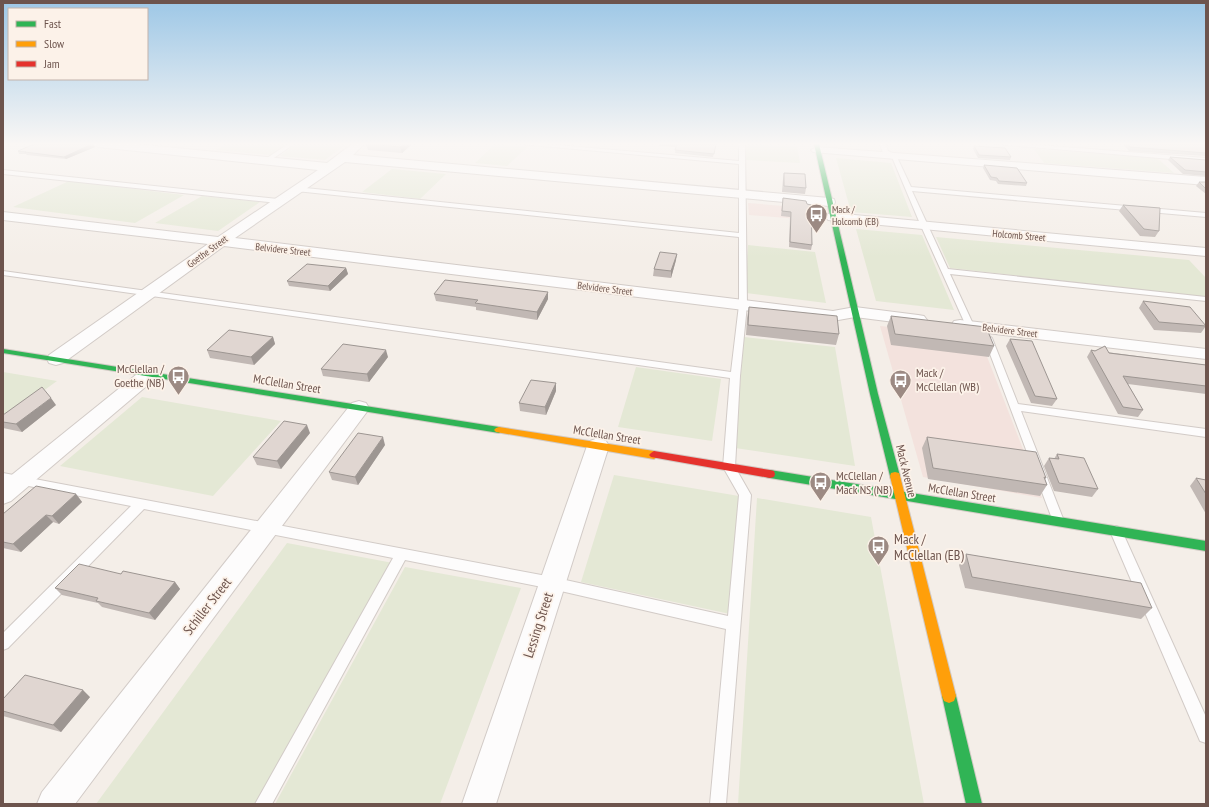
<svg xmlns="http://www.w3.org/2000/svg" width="1209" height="807" viewBox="0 0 1209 807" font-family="'PT Sans Narrow',sans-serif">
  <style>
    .commercial { fill: #f3e2dd }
    .green { fill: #e4e8d5 }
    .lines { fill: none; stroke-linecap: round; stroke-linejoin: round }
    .lane-casing { stroke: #d2cbc7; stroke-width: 2 }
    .street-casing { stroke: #d2cbc7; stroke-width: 2 }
    .fast-casing { stroke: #d2cac5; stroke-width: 2 }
    .slow-casing { stroke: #d2cac5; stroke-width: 2 }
    .jam-casing { stroke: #d2cac5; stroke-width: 2 }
    .lane { fill: #fdfcfc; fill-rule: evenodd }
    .street { fill: #fdfcfc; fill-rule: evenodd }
    .fast { fill: #30b455; fill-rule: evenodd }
    .slow { fill: #ff9f0a; fill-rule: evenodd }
    .jam { fill: #e5322d; fill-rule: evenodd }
    .wall { fill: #c1b8b4 }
    .shaded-wall { fill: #9d9692 }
    .building { fill: #e0d6d1; stroke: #9d9692 }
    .labels { text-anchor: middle; stroke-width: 3.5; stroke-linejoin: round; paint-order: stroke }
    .far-poi-label { font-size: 10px; fill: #6d544d; stroke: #fcf2e9; text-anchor: start }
    .far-street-label { font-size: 10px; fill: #6d544d; stroke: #fcf2e9 }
    .poi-label { font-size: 12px; fill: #6d544d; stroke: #fcf2e9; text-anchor: start }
    .street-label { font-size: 12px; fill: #6d544d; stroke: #fcf2e9 }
    .near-poi-label { font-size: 14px; fill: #6d544d; stroke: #fcf2e9; text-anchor: start }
    .near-street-label { font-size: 14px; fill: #6d544d; stroke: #fcf2e9 }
  </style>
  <rect width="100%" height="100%" fill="#f4eee8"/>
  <!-- commercial -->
  <path class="commercial" d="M748 203 808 208 811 220 749 215Z
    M880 326 979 336 1042 498 923 477Z"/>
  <!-- green -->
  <path class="green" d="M226 144H288L271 155 216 150Z
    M296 144H346L325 160 280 156Z
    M495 144 527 147 507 166 475 163Z
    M746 144 797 146 800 163 746 160Z
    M1034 149 1157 158 1174 173 1044 163Z
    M836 158 891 163 912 217 851 212Z
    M392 169 446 174 420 199 362 192Z
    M69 181 184 195 135 223 13 207Z
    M202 196 260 202 218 231 155 223Z
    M856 229 922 235 954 310 876 301Z
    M936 237 1189 260 1206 278V297L950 268Z
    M748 245 815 252 826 303 746 293Z
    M744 337 835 347 855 466 735 448Z
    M636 367 721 379 712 441 618 427Z
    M3 372 57 381 3 420Z
    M142 397 281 421 213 496 60 466Z
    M614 475 739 496 730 614 581 582Z
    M757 498 871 517 924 804H738Z
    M287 543 393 563 257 804H96Z
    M405 567 521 588 440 804H275Z"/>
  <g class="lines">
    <defs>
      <path id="lane" d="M288 144H294L268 162H264V160Z
        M520 144H546L739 161V144H745L747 305 740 376 735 467 751 495 726 804H710L726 629 552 589 405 560 272 804H255L393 558 144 509 8 648 3 650V633L131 506 3 481V473L552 577 728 616 739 495 723 467 730 378 3 275V271L731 372 739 305V237L296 191 293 189 296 187 739 233V164Z
        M880 144H886L888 151 896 155 911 187 1206 213V217L912 191 948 269 1206 297V301L950 274 974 326 973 328H967L921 226 892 157 883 153Z
        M996 144H1025L1206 158V162Z
        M3 170 278 199 281 201 278 203 3 174Z
        M988 335 992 338 1018 404 1206 429V437L1021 411 1064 521 1062 524 1058 526 1054 524 984 338Z
        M1116 526 1120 528 1122 531 1206 717V743L1200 741 1110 531 1112 528Z"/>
      <path id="street" d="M93 144H136L327 163 352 144H364L353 155 829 198 834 199 835 202 834 205 829 206 345 162 235 238 833 311 855 307 918 315 924 316 927 320 924 324 918 325 855 317 833 321 224 246 63 363 56 365 49 363 47 359 49 355 208 244 3 220V212L218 237 318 170 98 147Z
        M1197 144H1206V148L1198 146Z
        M817 147 1206 177V185L813 152 811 150Z
        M833 213 1206 248V256L828 220 826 217 828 214Z
        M960 320 1206 349V359L954 329 951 325 954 321Z
        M149 368 156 370 158 374 156 378 11 501 3 504V482L142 370Z
        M359 401 366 403 369 408 366 413 75 804H37L42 792 352 403Z
        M598 438 606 441 609 446 496 804H462L587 446 590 441Z"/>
      <path id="fast" d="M814 144H819L878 394 900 476 899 479H891L890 476 870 394Z
        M3 349 499 427 504 430 499 433 3 353Z
        M770 470 1206 541V551L770 478 766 477 765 474 766 471Z
        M949 689 954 691 956 696 982 804H966L942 696 944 691Z"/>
      <path id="slow" d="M499 427 654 451 657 453 659 455 657 457 654 459 496 432 494 430 496 428Z
        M895 472 899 473 900 476 956 696 954 701 949 703 944 701 942 696 890 476 891 473Z"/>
      <path id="jam" d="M654 451 770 470 774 471 775 474 774 477 770 478 651 457 649 455 651 453Z"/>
    </defs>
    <!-- lane casing -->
    <use href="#lane" class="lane-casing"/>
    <!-- street casing -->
    <use href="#street" class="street-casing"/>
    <!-- fast casing -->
    <use href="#fast" class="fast-casing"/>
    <!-- slow casing -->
    <use href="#slow" class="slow-casing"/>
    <!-- jam casing -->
    <use href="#jam" class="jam-casing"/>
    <!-- lane -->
    <use href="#lane" class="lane"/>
    <!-- street -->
    <use href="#street" class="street"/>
    <!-- fast -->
    <use href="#fast" class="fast"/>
    <!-- slow -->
    <use href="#slow" class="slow"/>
    <!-- jam -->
    <use href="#jam" class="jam"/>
  </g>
  <!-- wall -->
  <path class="wall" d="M412 144 402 153 368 150 366 145Z
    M660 144H716L713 157 675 153 676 147 659 146Z
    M1123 144H1202L1206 145V156L1129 151Z
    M974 146 1011 157 1010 160 978 158 973 149Z
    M95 147 66 159 27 155 26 154H19L18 151Z
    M1170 157 1206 160V176L1183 174 1168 160Z
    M984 165 1027 183 1026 186 998 184 996 181 990 180 983 168Z
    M784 173 806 188 805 194 782 192 783 179Z
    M1199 182H1206V194L1196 186Z
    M783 198 807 204 812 245 811 250 789 247 790 217 781 216Z
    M1123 205 1159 231 1155 237 1140 236 1119 211Z
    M676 260 671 278 653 276 654 269Z
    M346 268 348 274 330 291 289 286 287 281Z
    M548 292V299L537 320 476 310V307L436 301 434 294Z
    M1143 301 1206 326 1201 333 1154 330 1139 308Z
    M749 307 839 334 836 345 746 335 747 318Z
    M891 316 994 346 989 357 891 345 887 326Z
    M273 337 275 344 254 365 210 358 207 350Z
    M1010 339 1057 399 1052 406 1031 403 1006 346Z
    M1091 350 1206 365V394L1128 384 1143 410 1138 417 1118 414 1087 357Z
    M388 357 369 382 323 376 321 369Z
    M556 391 546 415 520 411 519 403Z
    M56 405 22 432 3 428V415Z
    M310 433 281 469 257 465 253 457Z
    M927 437 1046 478 1045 479 1047 485 1040 496 928 479 922 448Z
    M385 445 358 485 332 480 329 472Z
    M1057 454 1098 489 1092 497 1054 491 1044 466 1049 458 1054 459Z
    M1196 478 1206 480V514L1190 486Z
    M76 494 82 502 59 524 53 522 21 552 3 548V514Z
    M966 554 1152 608 1141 619 965 588 959 565Z
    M121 574 175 582 180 589 155 620 102 607 98 603 62 595 55 588Z
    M90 697 61 732 3 716V699Z"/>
  <!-- shaded-wall -->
  <path class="shaded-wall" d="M92 144H93L95 147 66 159 64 157Z
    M404 144H412L402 153 400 147Z
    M677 254 676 260 671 278V271Z
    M346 268 348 274 330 291 328 286Z
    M548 292V299L537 320V312Z
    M273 337 275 344 254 365 251 357Z
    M386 350 388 357 369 382 367 374Z
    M556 383V391L546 415 545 407Z
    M51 398 56 405 22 432 16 424Z
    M307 425 310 433 281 469 277 461Z
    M383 437 385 445 358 485 355 477Z
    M76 494 82 502 59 524 52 516Z
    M46 515 53 522 21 552 13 544Z
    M175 582 180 589 155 620 149 613Z
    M83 690 90 697 61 732 53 725Z"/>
  <!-- building -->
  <path class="building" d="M34 144H92L64 157 25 152H26L18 151Z
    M367 144H404L400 147Z
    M677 144H716L714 154 675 150Z
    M1128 144H1202L1206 145V153L1130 147Z
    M974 146 1005 148 1011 157 979 155Z
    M1170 157 1206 160V172L1185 170Z
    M984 165 1017 168 1027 183 999 181 997 178 991 177Z
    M784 173 805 174 806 188 784 186Z
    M1199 182H1206V189Z
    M783 198 806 201 807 204 811 205 812 245 790 242 791 212 782 211Z
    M1123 205 1160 208 1159 231 1144 229Z
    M660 252 677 254 671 271 654 269Z
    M307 264 346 268 328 286 287 281Z
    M445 280 548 292 537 312 475 303 478 300 434 294Z
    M1143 301 1190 307 1206 326 1159 322Z
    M749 307 837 316 839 334 748 325Z
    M891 316 986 327 994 346 895 334Z
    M229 330 273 337 251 357 207 350Z
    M1010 339 1032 341 1057 399 1035 396Z
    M343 344 386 350 367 374 321 369Z
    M1105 346 1109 353 1206 365V386L1123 376 1143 410 1123 407 1091 350 1095 351Z
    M531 380 556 383 545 407 519 403Z
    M42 387 51 398 16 424 3 422V415Z
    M284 421 307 425 277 461 253 457Z
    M358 433 383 437 355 477 329 472Z
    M927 437 1036 452 1046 478 1044 477 1047 485 933 468Z
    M1057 454 1084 458 1098 489 1059 483 1049 458 1059 459Z
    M1196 478 1206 480V494Z
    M36 486 76 494 52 516 46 515 13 544 3 542V514Z
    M966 554 1141 583 1152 608 972 577Z
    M79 564 121 574 123 571 175 582 149 613 96 601 98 598 55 588Z
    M25 675 83 690 53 725 3 711V699Z"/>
  <!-- sky -->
  <linearGradient id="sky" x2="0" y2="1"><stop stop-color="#9dc7e6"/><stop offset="0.56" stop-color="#faf7f5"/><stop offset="1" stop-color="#faf7f5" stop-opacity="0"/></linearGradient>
  <rect width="1209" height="257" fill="url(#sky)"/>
  <!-- icons -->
  <defs>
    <symbol id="bus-pin" viewBox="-11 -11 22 30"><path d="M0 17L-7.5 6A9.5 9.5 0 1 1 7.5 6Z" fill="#9c8a83" stroke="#fcf2e9"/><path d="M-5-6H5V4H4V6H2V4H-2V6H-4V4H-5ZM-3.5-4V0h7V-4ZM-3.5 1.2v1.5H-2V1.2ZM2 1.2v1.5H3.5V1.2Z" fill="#fff"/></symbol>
  </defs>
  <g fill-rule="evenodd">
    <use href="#bus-pin" x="804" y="202" width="25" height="34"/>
    <use href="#bus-pin" x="166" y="364" width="25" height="34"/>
    <use href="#bus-pin" x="888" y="368" width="25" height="34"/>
    <use href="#bus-pin" x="808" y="470" width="25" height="34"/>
    <use href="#bus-pin" x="866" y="534" width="25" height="34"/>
  </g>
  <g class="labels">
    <!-- far-poi labels -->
    <g class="far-poi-label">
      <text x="832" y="213">Mack /<tspan x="832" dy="12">Holcomb (EB)</tspan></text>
    </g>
    <!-- far-street labels -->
    <g class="far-street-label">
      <text transform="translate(1019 235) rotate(5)" y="4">Holcomb Street</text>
      <text transform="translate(283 249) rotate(6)" y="4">Belvidere Street</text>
      <text transform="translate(207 251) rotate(-36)" y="4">Goethe Street</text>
      <text transform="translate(605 288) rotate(7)" y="4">Belvidere Street</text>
      <text transform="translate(1010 330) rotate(7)" y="4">Belvidere Street</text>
    </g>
    <!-- poi labels -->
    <g class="poi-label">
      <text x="164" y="373" text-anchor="end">McClellan /<tspan x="164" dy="14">Goethe (NB)</tspan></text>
      <text x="916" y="377">Mack /<tspan x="916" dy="14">McClellan (WB)</tspan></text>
      <text x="836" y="480">McClellan /<tspan x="836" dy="14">Mack NS (NB)</tspan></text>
    </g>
    <!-- street labels -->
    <g class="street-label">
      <text transform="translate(287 384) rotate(9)" y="4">McClellan Street</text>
      <text transform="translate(607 435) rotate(9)" y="4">McClellan Street</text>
      <text transform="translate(906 471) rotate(76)" y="4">Mack Avenue</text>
      <text transform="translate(962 493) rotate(9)" y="4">McClellan Street</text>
    </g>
    <!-- near-poi labels -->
    <g class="near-poi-label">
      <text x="894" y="544">Mack /<tspan x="894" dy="16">McClellan (EB)</tspan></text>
    </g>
    <!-- near-street labels -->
    <g class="near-street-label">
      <text transform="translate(207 606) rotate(-52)" y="5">Schiller Street</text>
      <text transform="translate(538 625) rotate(-72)" y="5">Lessing Street</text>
    </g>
  </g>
  <!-- border -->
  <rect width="1209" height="807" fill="none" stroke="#6d544d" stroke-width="8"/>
  <!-- legend -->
  <rect x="8" y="8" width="140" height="72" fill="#fcf2e9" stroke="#c3b3ab"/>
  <rect x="16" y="21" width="20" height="6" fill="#30b455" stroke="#c3b3ab"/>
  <text x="44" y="28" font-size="12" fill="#6d544d">Fast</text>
  <rect x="16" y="41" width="20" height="6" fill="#ff9f0a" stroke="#c3b3ab"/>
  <text x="44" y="48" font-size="12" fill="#6d544d">Slow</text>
  <rect x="16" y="61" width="20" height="6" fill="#e5322d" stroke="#c3b3ab"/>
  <text x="44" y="68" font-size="12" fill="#6d544d">Jam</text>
</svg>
